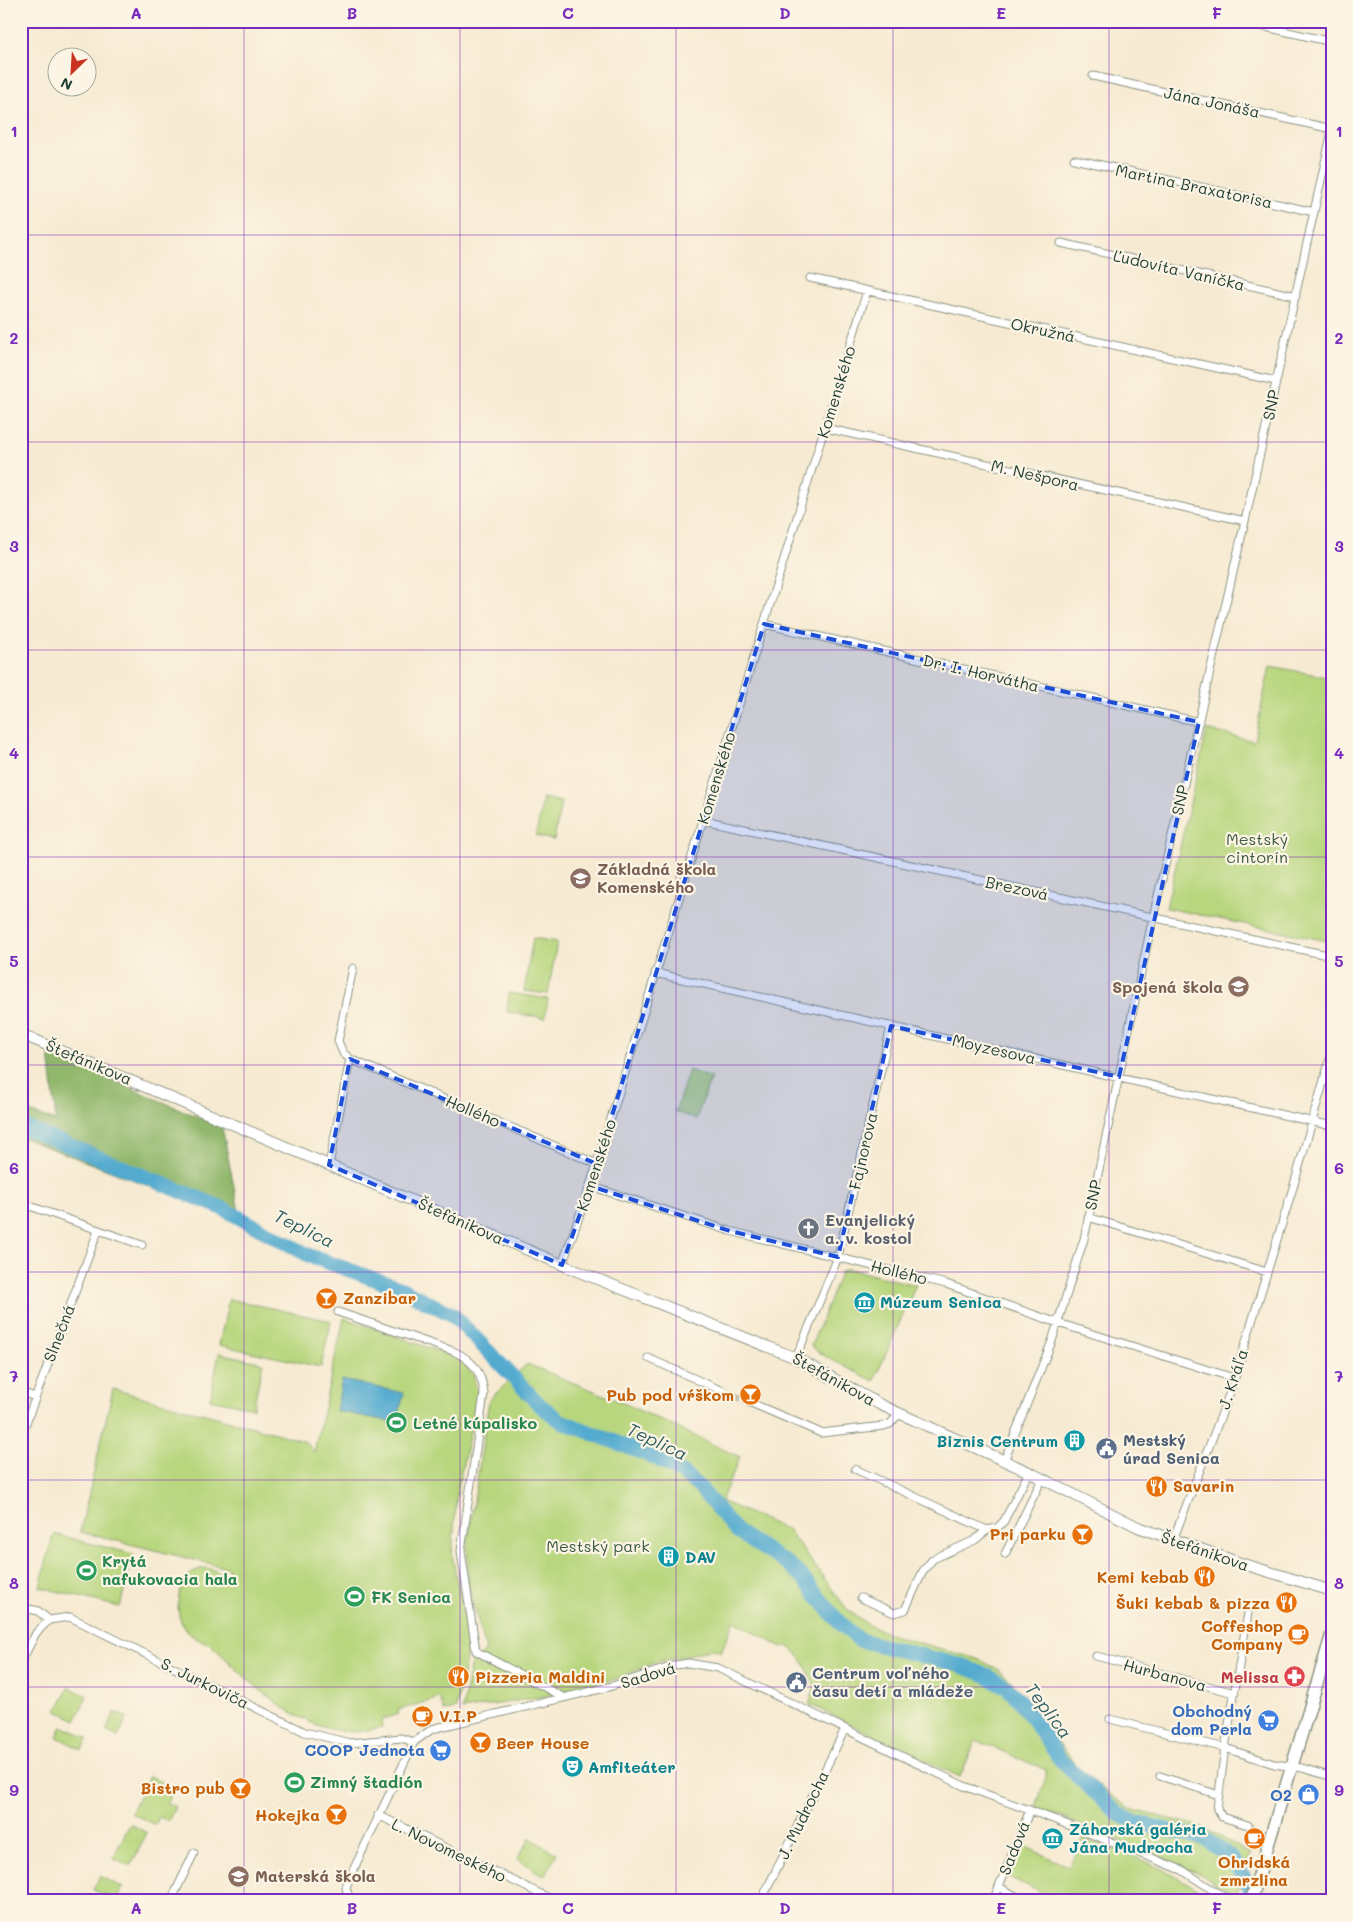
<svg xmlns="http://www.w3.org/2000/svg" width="1353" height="1922" viewBox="0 0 1353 1922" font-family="Mali,sans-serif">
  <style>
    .green { fill: #b7d67d; stroke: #6b8a58 }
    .forest { fill: #91b76c; stroke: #587a50 }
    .water { fill: #53aacf; stroke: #397482 }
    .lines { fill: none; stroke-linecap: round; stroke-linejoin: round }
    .river { stroke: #53aacf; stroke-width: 15 }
    .street-tunnel { stroke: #ccc7b2; stroke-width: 7; stroke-dasharray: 7 3.5; stroke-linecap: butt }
    .street-casing { stroke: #8b9483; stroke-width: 9 }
    .secondary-casing { stroke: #8b9483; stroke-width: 12 }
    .primary-casing { stroke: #8b9483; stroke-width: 14 }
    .street { stroke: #fff; stroke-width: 7 }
    .secondary { stroke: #fff; stroke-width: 10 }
    .primary { stroke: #fff; stroke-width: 11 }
    .marked { fill: #1d4ed8; fill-opacity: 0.2; stroke: #1d4ed8; stroke-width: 4; stroke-dasharray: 10 6; stroke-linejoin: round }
    .grid { fill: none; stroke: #7b2cbf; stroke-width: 1; stroke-opacity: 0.55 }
    .labels { text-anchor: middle; stroke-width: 4.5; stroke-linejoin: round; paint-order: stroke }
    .street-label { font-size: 16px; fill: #1f3d34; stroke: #fcf5e5 }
    .park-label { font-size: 16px; fill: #3d5c43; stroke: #fcf5e5 }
    .education-label { font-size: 16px; font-weight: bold; fill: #785e54; stroke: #fcf5e5; text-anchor: start }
    .worship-label { font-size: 16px; font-weight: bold; fill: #5b616d; stroke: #fcf5e5; text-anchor: start }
    .food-label { font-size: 16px; font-weight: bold; fill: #c56008; stroke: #fcf5e5; text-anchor: end }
    .culture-label { font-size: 16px; font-weight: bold; fill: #0d838f; stroke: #fcf5e5; text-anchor: start }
    .leisure-label { font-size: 16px; font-weight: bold; fill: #27864d; stroke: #fcf5e5; text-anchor: start }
    .service-label { font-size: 16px; font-weight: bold; fill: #4e5e75; stroke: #fcf5e5; text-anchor: start }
    .health-label { font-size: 16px; font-weight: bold; fill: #be3a42; stroke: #fcf5e5; text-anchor: end }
    .shop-label { font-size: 16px; font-weight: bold; fill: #366cbe; stroke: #fcf5e5; text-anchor: end }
    .water-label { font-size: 18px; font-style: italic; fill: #2f5e62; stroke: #fcf5e5 }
    .neatline { fill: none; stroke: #7b2cbf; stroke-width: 2 }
    .grid-label { font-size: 16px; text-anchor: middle; font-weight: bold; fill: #7b2cbf }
  </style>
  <rect width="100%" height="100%" fill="#fcf5e5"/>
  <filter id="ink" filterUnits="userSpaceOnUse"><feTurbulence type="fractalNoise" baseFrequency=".02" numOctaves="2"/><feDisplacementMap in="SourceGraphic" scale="10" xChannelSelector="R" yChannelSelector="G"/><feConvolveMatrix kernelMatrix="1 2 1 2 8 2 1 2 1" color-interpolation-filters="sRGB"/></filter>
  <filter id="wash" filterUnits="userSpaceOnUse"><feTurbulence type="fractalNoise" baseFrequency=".0096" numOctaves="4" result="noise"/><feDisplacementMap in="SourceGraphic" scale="20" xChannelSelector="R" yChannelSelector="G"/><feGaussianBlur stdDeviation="1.12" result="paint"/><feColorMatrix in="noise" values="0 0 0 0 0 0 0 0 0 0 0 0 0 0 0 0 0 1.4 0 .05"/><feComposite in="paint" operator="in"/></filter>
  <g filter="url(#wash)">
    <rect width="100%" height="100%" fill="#f7ead2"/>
    <!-- green -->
    <path class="green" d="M1270 666 1332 678V942L1166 908 1207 730 1254 741Z
      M543 798 561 802 554 840 536 836Z
      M533 938 557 942 548 994 524 991Z
      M509 993 548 999 545 1018 507 1012Z
      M689 1070 711 1078 696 1119 675 1112Z
      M848 1269 916 1285 874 1381 826 1357 811 1346 841 1271Z
      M229 1299 331 1321 321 1367 219 1345Z
      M344 1318 455 1357 463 1362 473 1375 478 1394 457 1492 452 1554 469 1644 456 1709 444 1711 440 1698 398 1710 399 1714 381 1720 382 1727C372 1729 361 1732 352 1732 294 1730 249 1680 209 1643 149 1631 187 1530 231 1584L228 1568 80 1532 113 1389 304 1441 314 1452Z
      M219 1353 263 1363 253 1408 210 1399Z
      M527 1364 619 1401 740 1457 721 1501 788 1530 847 1609 869 1625 892 1635 977 1659 996 1668 1012 1682 1026 1699 1074 1763 1098 1785 1129 1809 1203 1827 1250 1854 1236 1895 1199 1873 1036 1807 1046 1777V1770L976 1740 960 1777 809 1704 815 1686C809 1673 800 1652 787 1646L783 1648 734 1621 721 1652 713 1649 654 1663 619 1678 552 1695 462 1710 471 1662 486 1650 468 1583 467 1548 489 1400Z
      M53 1534 133 1554 120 1607 40 1587Z
      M69 1687 87 1696 76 1720 57 1711Z
      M115 1712 127 1718 118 1737 106 1731Z
      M62 1726 88 1738 82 1750 57 1737Z
      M149 1776 174 1788 167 1803 175 1807 168 1821 159 1817 155 1825 131 1813Z
      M130 1824 147 1833 130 1867 113 1858Z
      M530 1838 557 1854 544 1876 517 1859Z
      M1083 1839C1129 1853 1175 1871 1214 1901H1061L1006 1876 1018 1843 1069 1867Z
      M100 1876 123 1888 117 1901H105L107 1896 93 1890Z"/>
    <!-- forest -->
    <path class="forest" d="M49 1053 222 1127 241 1221 21 1137V1109L56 1121Z"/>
    <!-- water -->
    <path class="water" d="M342 1380 404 1393 397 1423 336 1411Z"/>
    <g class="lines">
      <!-- river -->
      <path class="river" d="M21 1126 222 1208 310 1256 402 1289 453 1315 540 1405 561 1421 656 1458 683 1474 699 1487 737 1532 786 1563 802 1577 838 1621 859 1640 959 1665 986 1675 1006 1687 1019 1700 1062 1762 1118 1814 1134 1822 1205 1839 1232 1858 1258 1901"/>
    </g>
  </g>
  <g filter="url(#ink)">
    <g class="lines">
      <!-- street-tunnel -->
      <path class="street-tunnel" d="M734 1396 749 1402"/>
      <defs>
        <path id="street" d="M1239 21 1332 42
          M1093 76 1332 129
          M1074 159 1314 212
          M1061 243 1296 296
          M810 278 1276 381
          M825 428 1245 521
          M764 624 1199 722
          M703 820 1332 956
          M655 973 1332 1126
          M350 1059 597 1164
          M329 1165 350 1059 343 1053 338 1041 353 968
          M590 1186 730 1231 946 1284 1058 1323 1234 1378
          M21 1203 142 1245
          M1088 1217 1267 1272
          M562 1265 590 1186 867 291
          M338 1312 453 1351C473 1360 482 1372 484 1394L461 1551 476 1651 563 1697
          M648 1358 734 1396
          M796 1358 838 1257 891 1026
          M21 1392 35 1397
          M749 1402 821 1433 884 1426 890 1424 899 1414
          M21 1436 98 1231
          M1004 1461 1052 1341 1084 1239 1153 917 1245 521 1332 131
          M855 1469 987 1530
          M1173 1540 1232 1387 1295 1181 1332 1052
          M1005 1554 1042 1479
          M861 1598 894 1613 905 1610 923 1571 933 1559 975 1540 987 1530 997 1528 1004 1521 1029 1472
          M21 1607 38 1611 49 1620
          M1248 1613 1225 1748 1274 1764 1302 1768 1332 1777
          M1096 1656 1234 1693
          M21 1662 36 1633 49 1620 70 1617 305 1732 350 1743 401 1738 414 1742
          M1110 1719 1225 1748 1217 1809 1222 1817 1248 1825
          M1160 1776 1219 1795
          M378 1815 555 1901
          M999 1887 1025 1901
          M171 1901 194 1853
          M357 1901 349 1897 346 1888 348 1881 414 1742 432 1729 609 1687 676 1665 688 1663 718 1668 964 1786 1053 1819 1182 1870 1230 1901
          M761 1901 845 1729
          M993 1901 1030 1810"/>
        <path id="secondary" d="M21 1034 577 1271 796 1358 881 1405 1029 1472 1138 1527 1240 1563 1332 1591"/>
        <path id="primary" d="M1251 1901 1332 1634"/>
      </defs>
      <!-- street casing -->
      <use href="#street" class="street-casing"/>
      <!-- secondary casing -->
      <use href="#secondary" class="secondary-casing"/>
      <!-- primary casing -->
      <use href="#primary" class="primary-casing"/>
      <!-- street -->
      <use href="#street" class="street"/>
      <!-- secondary -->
      <use href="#secondary" class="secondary"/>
      <!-- primary -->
      <use href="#primary" class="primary"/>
    </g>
  </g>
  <!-- marked area -->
  <path class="marked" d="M764 624 1199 722 1119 1077 891 1026 838 1257 730 1231 590 1186 562 1265 329 1165 350 1059 597 1164Z"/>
  <!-- grid -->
  <path class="grid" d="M244 21V1901M460 21V1901M676 21V1901M893 21V1901M1109 21V1901M21 235H1332M21 442H1332M21 650H1332M21 857H1332M21 1065H1332M21 1272H1332M21 1480H1332M21 1687H1332"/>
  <!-- icons -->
  <defs>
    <symbol id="school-disc" viewBox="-11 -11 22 22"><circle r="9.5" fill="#8d6e63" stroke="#fcf5e5"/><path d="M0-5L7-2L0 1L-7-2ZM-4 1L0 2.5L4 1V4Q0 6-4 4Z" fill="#fff"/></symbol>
    <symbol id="church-disc" viewBox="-11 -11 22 22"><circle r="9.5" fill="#6b7280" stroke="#fcf5e5"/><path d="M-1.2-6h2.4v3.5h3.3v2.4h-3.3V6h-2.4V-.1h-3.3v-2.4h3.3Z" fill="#fff"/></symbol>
    <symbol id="bar-disc" viewBox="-11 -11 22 22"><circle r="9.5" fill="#e8710a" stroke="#fcf5e5"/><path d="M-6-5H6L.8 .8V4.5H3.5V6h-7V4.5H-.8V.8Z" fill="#fff"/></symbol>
    <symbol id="museum-disc" viewBox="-11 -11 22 22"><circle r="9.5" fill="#0f9aa8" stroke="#fcf5e5"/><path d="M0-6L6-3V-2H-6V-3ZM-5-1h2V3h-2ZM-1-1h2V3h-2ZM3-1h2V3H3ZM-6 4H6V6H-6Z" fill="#fff"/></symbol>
    <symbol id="stadium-disc" viewBox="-11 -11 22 22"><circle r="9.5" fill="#2e9e5b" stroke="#fcf5e5"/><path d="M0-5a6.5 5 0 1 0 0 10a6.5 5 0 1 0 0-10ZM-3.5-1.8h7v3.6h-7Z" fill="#fff"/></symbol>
    <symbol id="building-disc" viewBox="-11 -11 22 22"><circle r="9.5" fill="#0f9aa8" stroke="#fcf5e5"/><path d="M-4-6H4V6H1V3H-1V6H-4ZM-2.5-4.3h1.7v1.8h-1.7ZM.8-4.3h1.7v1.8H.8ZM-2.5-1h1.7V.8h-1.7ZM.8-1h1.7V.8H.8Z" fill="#fff"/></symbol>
    <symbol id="civic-disc" viewBox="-11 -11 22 22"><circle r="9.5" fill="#5c6f8a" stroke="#fcf5e5"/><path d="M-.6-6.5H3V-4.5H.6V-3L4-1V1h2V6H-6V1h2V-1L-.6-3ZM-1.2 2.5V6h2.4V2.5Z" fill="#fff"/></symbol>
    <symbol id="restaurant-disc" viewBox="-11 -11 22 22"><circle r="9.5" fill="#e8710a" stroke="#fcf5e5"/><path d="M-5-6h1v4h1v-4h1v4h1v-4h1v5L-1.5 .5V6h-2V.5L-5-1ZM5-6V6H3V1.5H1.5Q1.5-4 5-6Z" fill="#fff"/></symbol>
    <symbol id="cafe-disc" viewBox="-11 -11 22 22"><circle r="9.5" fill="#e8710a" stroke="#fcf5e5"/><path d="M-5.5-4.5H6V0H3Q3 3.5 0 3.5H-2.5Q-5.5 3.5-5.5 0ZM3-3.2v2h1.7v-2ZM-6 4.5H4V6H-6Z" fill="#fff"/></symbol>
    <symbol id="pharmacy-disc" viewBox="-11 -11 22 22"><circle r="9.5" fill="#e0444e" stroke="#fcf5e5"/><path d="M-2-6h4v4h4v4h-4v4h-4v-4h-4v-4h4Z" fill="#fff"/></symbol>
    <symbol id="supermarket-disc" viewBox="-11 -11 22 22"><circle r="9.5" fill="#3f7fe0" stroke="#fcf5e5"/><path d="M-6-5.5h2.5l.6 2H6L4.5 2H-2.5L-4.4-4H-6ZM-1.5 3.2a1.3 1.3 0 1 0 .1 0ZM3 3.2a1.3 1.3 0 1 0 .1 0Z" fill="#fff"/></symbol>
    <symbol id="theatre-disc" viewBox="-11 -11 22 22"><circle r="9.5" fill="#0f9aa8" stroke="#fcf5e5"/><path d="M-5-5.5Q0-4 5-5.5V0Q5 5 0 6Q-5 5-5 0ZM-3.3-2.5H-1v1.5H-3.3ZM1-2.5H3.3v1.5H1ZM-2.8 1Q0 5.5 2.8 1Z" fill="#fff"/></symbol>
    <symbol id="shop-disc" viewBox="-11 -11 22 22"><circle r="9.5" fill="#3f7fe0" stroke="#fcf5e5"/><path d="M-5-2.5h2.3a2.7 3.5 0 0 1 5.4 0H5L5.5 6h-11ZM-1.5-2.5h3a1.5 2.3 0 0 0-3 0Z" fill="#fff"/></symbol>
  </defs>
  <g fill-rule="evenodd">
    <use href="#school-disc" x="568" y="866" width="25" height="25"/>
    <use href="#school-disc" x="1226" y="974" width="25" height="25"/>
    <use href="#church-disc" x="796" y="1216" width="25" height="25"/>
    <use href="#bar-disc" x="314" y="1286" width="25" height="25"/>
    <use href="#museum-disc" x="852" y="1290" width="25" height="25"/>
    <use href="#bar-disc" x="738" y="1382" width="25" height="25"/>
    <use href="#stadium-disc" x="384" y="1410" width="25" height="25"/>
    <use href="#building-disc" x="1062" y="1428" width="25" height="25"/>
    <use href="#civic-disc" x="1094" y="1436" width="25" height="25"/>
    <use href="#restaurant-disc" x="1144" y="1474" width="25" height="25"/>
    <use href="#bar-disc" x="1070" y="1522" width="25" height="25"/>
    <use href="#building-disc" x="656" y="1544" width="25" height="25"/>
    <use href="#stadium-disc" x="74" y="1558" width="25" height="25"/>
    <use href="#restaurant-disc" x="1192" y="1564" width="25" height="25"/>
    <use href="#stadium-disc" x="342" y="1584" width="25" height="25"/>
    <use href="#restaurant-disc" x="1274" y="1590" width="25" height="25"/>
    <use href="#cafe-disc" x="1286" y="1622" width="25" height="25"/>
    <use href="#restaurant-disc" x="446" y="1664" width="25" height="25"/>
    <use href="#pharmacy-disc" x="1282" y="1664" width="25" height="25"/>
    <use href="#civic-disc" x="784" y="1670" width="25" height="25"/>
    <use href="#cafe-disc" x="410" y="1704" width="25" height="25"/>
    <use href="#supermarket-disc" x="1256" y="1708" width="25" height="25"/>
    <use href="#bar-disc" x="468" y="1730" width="25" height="25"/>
    <use href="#supermarket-disc" x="428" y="1738" width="25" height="25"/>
    <use href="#theatre-disc" x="560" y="1754" width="25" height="25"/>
    <use href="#stadium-disc" x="282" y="1770" width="25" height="25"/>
    <use href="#bar-disc" x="228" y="1776" width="25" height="25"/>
    <use href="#shop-disc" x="1296" y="1782" width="25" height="25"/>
    <use href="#bar-disc" x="324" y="1802" width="25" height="25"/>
    <use href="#museum-disc" x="1040" y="1826" width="25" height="25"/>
    <use href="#cafe-disc" x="1242" y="1826" width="25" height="25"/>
    <use href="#school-disc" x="226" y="1864" width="25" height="25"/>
  </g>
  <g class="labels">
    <!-- street labels -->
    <g class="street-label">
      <text transform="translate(1212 102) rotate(12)" y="6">Jána Jonáša</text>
      <text transform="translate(1194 186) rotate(12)" y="6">Martina Braxatorisa</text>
      <text transform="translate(1179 270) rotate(13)" y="6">Ľudovíta Vaníčka</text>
      <text transform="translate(1043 330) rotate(12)" y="6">Okružná</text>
      <text transform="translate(836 392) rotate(-73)" y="6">Komenského</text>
      <text transform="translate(1271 405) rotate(-78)" y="6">SNP</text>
      <text transform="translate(1035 475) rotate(13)" y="6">M. Nešpora</text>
      <text transform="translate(981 673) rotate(13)" y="6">Dr. I. Horvátha</text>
      <text transform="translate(716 778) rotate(-73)" y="6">Komenského</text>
      <text transform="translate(1180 800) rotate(-77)" y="6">SNP</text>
      <text transform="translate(1017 888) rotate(12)" y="6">Brezová</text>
      <text transform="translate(994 1049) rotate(13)" y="6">Moyzesova</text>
      <text transform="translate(89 1062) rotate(23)" y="6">Štefánikova</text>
      <text transform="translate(473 1111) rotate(23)" y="6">Hollého</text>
      <text transform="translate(863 1151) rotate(-77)" y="6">Fajnorova</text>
      <text transform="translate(596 1165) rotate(-72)" y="6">Komenského</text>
      <text transform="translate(1093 1195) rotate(-78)" y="6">SNP</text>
      <text transform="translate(461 1221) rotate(24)" y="6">Štefánikova</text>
      <text transform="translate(899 1272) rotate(14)" y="6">Hollého</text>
      <text transform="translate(59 1333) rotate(-69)" y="6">Slnečná</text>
      <text transform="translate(834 1379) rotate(29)" y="6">Štefánikova</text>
      <text transform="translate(1233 1379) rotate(-72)" y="6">J. Kráľa</text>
      <text transform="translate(1205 1551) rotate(19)" y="6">Štefánikova</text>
      <text transform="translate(648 1675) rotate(-17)" y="6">Sadová</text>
      <text transform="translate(1165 1675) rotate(15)" y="6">Hurbanova</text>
      <text transform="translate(205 1683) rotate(26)" y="6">S. Jurkoviča</text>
      <text transform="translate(803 1815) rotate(-64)" y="6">J. Mudrocha</text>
      <text transform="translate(1014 1848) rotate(-68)" y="6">Sadová</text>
      <text transform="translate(449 1850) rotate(26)" y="6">L. Novomeského</text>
    </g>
    <!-- park labels -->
    <g class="park-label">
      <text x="1257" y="845">Mestský<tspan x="1257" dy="18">cintorín</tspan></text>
      <text x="598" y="1552">Mestský park</text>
    </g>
    <!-- education labels -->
    <g class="education-label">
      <text x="597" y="875">Základná škola<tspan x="597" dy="18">Komenského</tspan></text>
      <text x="1223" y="993" text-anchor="end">Spojená škola</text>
      <text x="255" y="1882">Materská škola</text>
    </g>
    <!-- worship labels -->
    <g class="worship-label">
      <text x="825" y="1226">Evanjelický<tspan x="825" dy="18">a. v. kostol</tspan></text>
    </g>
    <!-- food labels -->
    <g class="food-label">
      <text x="343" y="1304" text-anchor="start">Zanzibar</text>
      <text x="734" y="1401">Pub pod vŕškom</text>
      <text x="1173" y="1492" text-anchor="start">Savarin</text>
      <text x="1066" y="1540">Pri parku</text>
      <text x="1189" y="1583">Kemi kebab</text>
      <text x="1270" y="1609">Šuki kebab &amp; pizza</text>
      <text x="1283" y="1632">Coffeshop<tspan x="1283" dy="18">Company</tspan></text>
      <text x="475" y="1683" text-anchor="start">Pizzeria Maldini</text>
      <text x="439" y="1722" text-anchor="start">V.I.P</text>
      <text x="496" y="1749" text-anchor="start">Beer House</text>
      <text x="225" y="1794">Bistro pub</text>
      <text x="320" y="1821">Hokejka</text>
      <text x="1254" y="1868" text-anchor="middle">Ohridská<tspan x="1254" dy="18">zmrzlina</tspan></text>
    </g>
    <!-- culture labels -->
    <g class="culture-label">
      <text x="880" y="1308">Múzeum Senica</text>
      <text x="1058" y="1447" text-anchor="end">Biznis Centrum</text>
      <text x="685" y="1563">DAV</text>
      <text x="588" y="1773">Amfiteáter</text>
      <text x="1069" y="1835">Záhorská galéria<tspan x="1069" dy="18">Jána Mudrocha</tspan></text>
    </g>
    <!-- leisure labels -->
    <g class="leisure-label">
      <text x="413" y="1429">Letné kúpalisko</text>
      <text x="102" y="1567">Krytá<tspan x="102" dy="18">nafukovacia hala</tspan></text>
      <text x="371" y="1603">FK Senica</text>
      <text x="310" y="1788">Zimný štadión</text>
    </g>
    <!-- service labels -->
    <g class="service-label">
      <text x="1123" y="1446">Mestský<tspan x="1123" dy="18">úrad Senica</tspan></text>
      <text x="812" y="1679">Centrum voľného<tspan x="812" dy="18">času detí a mládeže</tspan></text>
    </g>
    <!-- health labels -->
    <g class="health-label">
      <text x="1279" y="1683">Melissa</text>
    </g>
    <!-- shop labels -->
    <g class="shop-label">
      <text x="1252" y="1717">Obchodný<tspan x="1252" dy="18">dom Perla</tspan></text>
      <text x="425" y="1756">COOP Jednota</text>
      <text x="1292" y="1801">O2</text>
    </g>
    <!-- water labels -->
    <g class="water-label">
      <text transform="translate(304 1229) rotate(26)" y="6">Teplica</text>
      <text transform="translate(657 1442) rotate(25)" y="6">Teplica</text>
      <text transform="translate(1048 1711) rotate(53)" y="6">Teplica</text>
    </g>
  </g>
  <!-- margin -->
  <rect width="1353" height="1922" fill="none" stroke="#fcf5e5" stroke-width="55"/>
  <!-- north arrow -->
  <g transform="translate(72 72) rotate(205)"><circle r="24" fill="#fcf5e5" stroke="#a4ab9e"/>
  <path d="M0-4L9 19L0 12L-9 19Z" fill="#c8321e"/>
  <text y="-8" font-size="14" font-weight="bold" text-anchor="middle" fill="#1f3d34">N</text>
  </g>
  <rect x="28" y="28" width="1298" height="1866" class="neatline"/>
  <g class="grid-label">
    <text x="136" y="19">A</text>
    <text x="352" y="19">B</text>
    <text x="568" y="19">C</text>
    <text x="785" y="19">D</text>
    <text x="1001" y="19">E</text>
    <text x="1217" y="19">F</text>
    <text x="14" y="137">1</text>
    <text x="1339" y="137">1</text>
    <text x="14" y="344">2</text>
    <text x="1339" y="344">2</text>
    <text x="14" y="552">3</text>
    <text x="1339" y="552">3</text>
    <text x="14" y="759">4</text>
    <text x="1339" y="759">4</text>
    <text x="14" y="967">5</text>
    <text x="1339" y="967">5</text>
    <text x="14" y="1174">6</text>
    <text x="1339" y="1174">6</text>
    <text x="14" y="1382">7</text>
    <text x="1339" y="1382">7</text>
    <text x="14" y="1589">8</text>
    <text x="1339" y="1589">8</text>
    <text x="14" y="1796">9</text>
    <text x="1339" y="1796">9</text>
    <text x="136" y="1914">A</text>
    <text x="352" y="1914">B</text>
    <text x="568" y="1914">C</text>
    <text x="785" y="1914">D</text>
    <text x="1001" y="1914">E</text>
    <text x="1217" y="1914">F</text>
  </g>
</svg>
